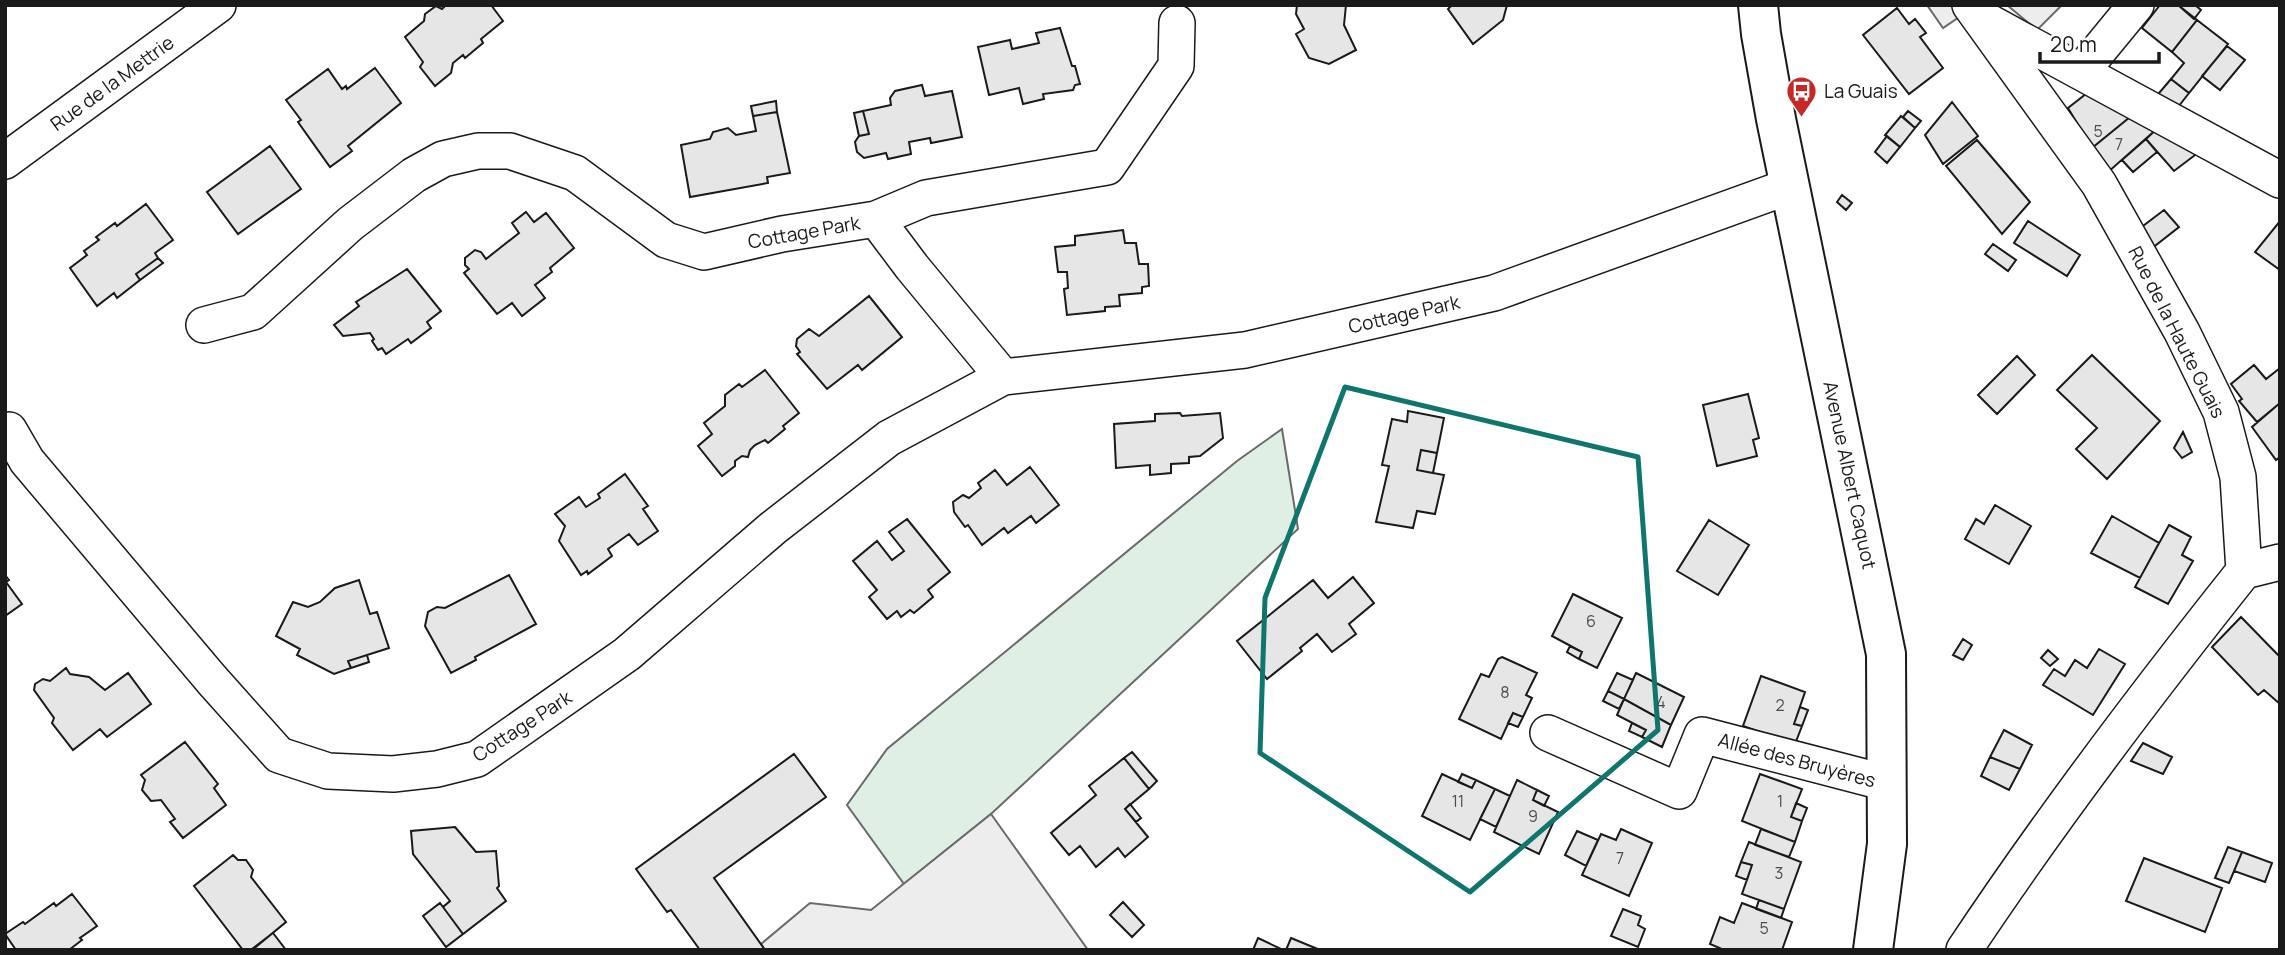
<svg xmlns="http://www.w3.org/2000/svg" width="2285" height="955" viewBox="0 0 2285 955" font-family="Manrope,sans-serif">
  <style>
    .green { fill: #e0efe3; stroke: #6a6a6a; stroke-width: 2 }
    .parking { fill: #ededed; stroke: #6a6a6a; stroke-width: 2 }
    .building { fill: #e6e6e6; stroke: #1a1a1a; stroke-width: 2 }
    .lines { fill: none; stroke-linecap: round; stroke-linejoin: round }
    .street-casing { stroke: #1a1a1a; stroke-width: 38 }
    .secondary-casing { stroke: #1a1a1a; stroke-width: 42 }
    .street { stroke: #fff; stroke-width: 35 }
    .secondary { stroke: #fff; stroke-width: 38 }
    .marked { fill: none; stroke: #0f766e; stroke-width: 5; stroke-linejoin: round }
    .labels { text-anchor: middle; stroke-width: 5; stroke-linejoin: round; paint-order: stroke }
    .number-label { font-size: 16px; fill: #4d4d4d }
    .street-label { font-size: 19px; fill: #1a1a1a; stroke: #fff }
    .poi-label { font-size: 19px; fill: #1a1a1a; stroke: #fff; text-anchor: start }
  </style>
  <rect width="100%" height="100%" fill="#fff"/>
  <!-- green -->
  <path class="green" d="M1282 429 1298 529 991 814 904 884 847 805 887 749 1237 461Z"/>
  <!-- parking -->
  <path class="parking" d="M1927 5H1959L1965 13 1943 28Z
    M2007 5H2062L2037 30Z
    M991 814 1088 950H765L761 944 810 903 871 910Z"/>
  <!-- building -->
  <path class="building" d="M446 5H491L503 21 481 39 483 43 465 58 463 55 453 63 451 73 435 86 420 67 423 62 405 37 424 21 425 14 436 6 442 9Z
    M1297 5H1346L1344 25 1356 50 1329 64 1309 58 1296 34 1304 29 1296 14Z
    M1452 5H1507L1503 20 1473 44 1448 9Z
    M2160 5H2178L2197 20 2172 52 2142 28Z
    M2178 5H2195L2201 10 2194 19Z
    M1897 8 1909 24 1915 19 1926 33 1920 37 1943 68 1909 94 1863 35Z
    M2197 20 2228 44 2189 93 2171 79 2184 63 2172 52Z
    M1060 28 1072 66H1075L1080 84 1075 85 1073 90 1043 94 1044 99 1023 104 1019 88 989 95 978 47 1010 40 1012 49 1039 43 1036 33Z
    M2227 46 2245 60 2220 90 2202 76Z
    M375 68 401 103 348 146 352 151 330 167 298 122 301 120 286 100 328 69 342 89 346 86 347 89Z
    M2171 79 2189 93 2175 111 2154 99Z
    M922 85 925 96 952 91 962 137 931 143 930 138 909 142 911 154 888 159 886 153 864 158 857 152 855 142 859 136 869 134 863 111 891 105 890 98 895 91Z
    M2091 90 2135 113 2092 148 2068 108Z
    M776 101 777 112 753 116 751 106Z
    M1952 102 1978 136 1943 164 1925 135Z
    M863 111 869 134 859 136 854 113Z
    M1908 111 1921 121 1915 128 1903 117Z
    M777 112 790 173 767 177 768 183 690 197 681 145 710 139 713 132 728 128 736 135 756 131 753 116Z
    M2135 113 2159 127 2107 173 2092 148Z
    M1901 116 1915 128 1900 147 1885 135Z
    M2159 127 2203 149 2174 171 2146 139Z
    M1887 136 1900 147 1887 163 1875 152Z
    M2146 139 2157 152 2133 172 2122 160Z
    M1977 140 2030 202 2002 234 1946 166Z
    M270 146 301 189 238 234 207 192Z
    M1842 195 1852 203 1846 210 1837 202Z
    M146 204 173 240 155 253 158 258 136 274 140 280 117 298 114 293 97 306 70 268 87 255 84 251 99 240 96 237 115 223 117 226Z
    M2164 210 2179 227 2151 249 2139 229Z
    M526 212 534 222 546 213 574 248 550 268 552 272 535 285 545 298 522 316 512 303 497 314 464 273 469 269 465 265V258L475 250 481 252 486 259 519 233 512 223Z
    M2028 221 2080 255 2067 276 2014 243Z
    M2280 221V270L2255 252Z
    M1123 230 1125 243H1136L1139 264H1148L1149 286 1142 287V293L1119 295 1120 306 1105 307V311L1067 315 1064 289 1068 288 1067 272H1058L1055 247 1075 245V236Z
    M1993 244 2016 260 2008 271 1985 254Z
    M158 258 163 263 140 280 136 274Z
    M407 269 441 311 427 322 431 328 411 343 408 339 386 354 382 348 378 350 372 341 374 339 370 333 343 336 334 325 359 306 356 302Z
    M869 296 902 337 862 370 858 365 827 389 797 354 800 352 796 346 797 339 809 329 819 336Z
    M2092 355 2160 421 2107 479 2076 449 2097 428 2057 390Z
    M2017 356 2035 375 1997 414 1978 395Z
    M2254 365 2266 379 2280 368V403L2257 422 2239 401 2242 399 2231 384Z
    M765 370 799 413 783 426 785 429 768 443 765 440 755 445 750 450 748 457 742 456 735 461V466L722 476 698 446 712 434 704 423 725 406V395L739 384 742 387Z
    M1748 394 1759 438 1753 440 1757 456 1717 466 1703 405Z
    M2280 403V457L2276 460 2252 427Z
    M1408 411 1444 418 1437 453 1421 450 1417 470 1444 475 1435 514 1417 511 1413 528 1376 522 1389 466 1382 465 1392 419 1407 422Z
    M1180 413 1182 416 1220 413 1223 438 1200 456 1189 457V463L1171 464V473L1150 475V465L1116 468 1114 424 1155 421V414Z
    M2183 432 2192 452 2182 458 2174 448Z
    M1421 450 1437 453 1433 473 1417 470Z
    M1030 467 1059 505 1036 523 1031 516 1008 533 1004 528 982 545 968 525 965 527 954 512 953 502 963 495 969 498 981 488 978 483 995 470 1007 485Z
    M625 474 648 506 643 509 658 531 638 545 629 534 608 549 612 556 588 574 587 571 581 575 559 541 565 526 555 514 579 497 586 507 600 498 598 494Z
    M1995 505 2031 526 2009 564 1965 539 1976 519 1984 524Z
    M2112 516 2159 543 2140 578 2091 553Z
    M907 519 950 572 928 590 933 597 914 613 910 610 901 617 897 611 887 619 869 597 877 590 853 561 877 541 892 560 904 551 889 532Z
    M1709 520 1749 545 1718 595 1677 571Z
    M2169 525 2191 537 2182 555 2193 561 2168 604 2135 587Z
    M5 575 9 580 6 582 22 604 5 616Z
    M509 575 536 624 475 657 476 660 451 673 425 626 428 612 437 607 445 608Z
    M1353 577 1374 603 1349 624 1356 634 1332 652 1317 634 1300 648 1302 651 1267 679 1237 641 1313 580 1328 598Z
    M359 580 370 614 377 612 389 648 348 661 351 668 334 674 297 655 300 649 276 636 293 602 308 607 320 602 335 588Z
    M1573 594 1622 618 1597 668 1579 659 1582 652 1552 636Z
    M2241 617 2280 657V704L2264 690 2258 695 2212 647Z
    M1963 639 1972 645 1963 660 1953 655Z
    M1570 646 1582 652 1579 659 1567 652Z
    M2099 649 2125 664 2093 715 2043 685 2054 669 2065 676 2075 660 2087 668Z
    M2048 650 2058 659 2050 666 2041 658Z
    M367 655 369 662 351 668 348 661Z
    M1502 657 1537 673 1526 695 1532 698 1523 717 1513 713 1501 739 1459 719 1481 674 1489 677 1498 659Z
    M66 668 70 674 89 677 105 690 128 673 151 704 107 737 100 729 73 750 52 723 54 718 34 690 35 684 43 679 50 681Z
    M1617 673 1633 680 1624 699 1608 691Z
    M1636 673 1684 697 1671 725 1624 699Z
    M1761 676 1805 692 1794 724 1802 726 1795 744 1743 726Z
    M1608 691 1624 699 1619 709 1603 701Z
    M1624 699 1671 725 1662 747 1642 737 1646 730 1617 715Z
    M1800 707 1808 710 1802 726 1794 724Z
    M1513 713 1523 717 1518 727 1508 723Z
    M1632 723 1646 730 1642 737 1629 731Z
    M2004 730 2032 745 2020 769 1990 757Z
    M185 742 218 784 214 788 226 805 183 838 170 822 175 819 161 800 151 801 142 790 145 780 141 775Z
    M2143 743 2172 757 2163 774 2131 761Z
    M1132 752 1157 781 1149 789 1124 758Z
    M794 754 826 797 714 878 765 950H700L671 910 667 912 636 869Z
    M1990 757 2020 769 2009 790 1981 776Z
    M1124 758 1149 789 1125 809 1148 837 1125 857 1118 848 1096 867 1080 846 1069 855 1051 833 1096 795 1089 786Z
    M1442 774 1472 788 1476 780 1495 789 1470 840 1422 816Z
    M1462 774 1476 780 1472 788 1458 782Z
    M1760 774 1802 789 1791 817 1802 821 1795 842 1742 821Z
    M1517 780 1537 790 1533 800 1558 812 1539 854 1494 832Z
    M1495 789 1510 796 1496 827 1480 819Z
    M1537 790 1549 796 1544 806 1533 800Z
    M1796 803 1807 808 1802 821 1791 817Z
    M1130 804 1141 818 1136 822 1125 809Z
    M455 827 476 852 496 851 499 886 497 888 506 901 463 934 443 907 450 901 413 854 411 831Z
    M1621 829 1652 843 1629 896 1582 875 1601 834 1616 840Z
    M1761 829 1795 842 1789 857 1755 845Z
    M1577 831 1598 840 1586 866 1565 855Z
    M1749 842 1801 862 1784 909 1742 894 1752 865 1741 862Z
    M2228 847 2242 852 2229 883 2215 878Z
    M2242 852 2272 863 2265 882 2234 871Z
    M233 855 238 860H246L253 870 251 877 286 922 252 950H243L194 886Z
    M2144 858 2222 888 2205 932 2126 901Z
    M1741 862 1752 865 1747 880 1736 876Z
    M72 894 97 926 80 938 82 940 69 950H16L5 934 23 922 25 924 54 903 56 906Z
    M1759 900 1784 909 1781 918 1756 909Z
    M1123 902 1144 925 1132 937 1110 915Z
    M440 903 463 934 446 947 423 916Z
    M1742 903 1792 922 1782 950H1724L1710 944 1720 917 1734 923Z
    M1623 909 1641 916 1638 925 1645 929 1638 947 1611 936Z
    M273 933 286 950H252V949Z
    M1258 938 1283 950H1253Z
    M1291 938 1320 950H1286Z"/>
  <g class="lines">
    <defs>
      <path id="street" d="M1985 20 2280 180
        M2081 72 2136 5
        M5 161 218 5
        M876 219 912 267 1003 377
        M204 325 253 312 350 224 414 175 443 159 478 151H510L575 173 666 240 704 252 782 234 876 219 926 198 1107 167 1176 66 1177 23
        M9 430 27 461 212 680 279 755 328 771 393 774 437 769 477 759 627 654 773 528 889 438 1003 377 1245 350 1494 293 1790 186
        M2244 571 2280 562
        M1548 733 1679 791 1702 735 1887 783
        M1964 950C2051 819 2146 694 2244 571L2238 477 2221 412 2182 332 2099 184 1970 5"/>
      <path id="secondary" d="M1758 5 1761 34 1776 119 1886 654 1887 844 1873 950"/>
    </defs>
    <!-- street casing -->
    <use href="#street" class="street-casing"/>
    <!-- secondary casing -->
    <use href="#secondary" class="secondary-casing"/>
    <!-- street -->
    <use href="#street" class="street"/>
    <!-- secondary -->
    <use href="#secondary" class="secondary"/>
  </g>
  <!-- marked area -->
  <path class="marked" d="M1345 387 1638 457 1658 730 1470 892 1260 753 1265 598Z"/>
  <!-- icons -->
  <defs>
    <symbol id="bus-pin" viewBox="-11 -11 22 30"><path d="M0 17L-7.5 6A9.5 9.5 0 1 1 7.5 6Z" fill="#c62828" stroke="#fff"/><path d="M-5-6H5V4H4V6H2V4H-2V6H-4V4H-5ZM-3.5-4V0h7V-4ZM-3.5 1.2v1.5H-2V1.2ZM2 1.2v1.5H3.5V1.2Z" fill="#fff"/></symbol>
  </defs>
  <g fill-rule="evenodd">
    <use href="#bus-pin" x="1784" y="74" width="35" height="47"/>
  </g>
  <g class="labels">
    <!-- number labels -->
    <g class="number-label">
      <text x="2098" y="137">5</text>
      <text x="2119" y="150">7</text>
      <text x="1591" y="627">6</text>
      <text x="1505" y="698">8</text>
      <text x="1661" y="708">4</text>
      <text x="1780" y="711">2</text>
      <text x="1458" y="807">11</text>
      <text x="1780" y="807">1</text>
      <text x="1533" y="822">9</text>
      <text x="1620" y="864">7</text>
      <text x="1779" y="879">3</text>
      <text x="1764" y="934">5</text>
    </g>
    <!-- street labels -->
    <g class="street-label">
      <text transform="translate(112 83) rotate(-36)" y="7">Rue de la Mettrie</text>
      <text transform="translate(804 232) rotate(-10)" y="7">Cottage Park</text>
      <text transform="translate(1404 314) rotate(-13)" y="7">Cottage Park</text>
      <text transform="translate(2177 332) rotate(63)" y="7">Rue de la Haute Guais</text>
      <text transform="translate(1850 475) rotate(78)" y="7">Avenue Albert Caquot</text>
      <text transform="translate(522 726) rotate(-33)" y="7">Cottage Park</text>
      <text transform="translate(1797 760) rotate(15)" y="7">Allée des Bruyères</text>
    </g>
    <!-- poi labels -->
    <g class="poi-label">
      <text x="1824" y="98">La Guais</text>
    </g>
  </g>
  <!-- border -->
  <rect width="2285" height="955" fill="none" stroke="#1a1a1a" stroke-width="14"/>
  <!-- scale -->
  <path d="M2040 52v10h119v-10" fill="none" stroke="#1a1a1a" stroke-width="3.5"/>
  <text x="2050" y="52" font-size="21" fill="#1a1a1a" stroke="#ffffff" stroke-width="5" paint-order="stroke">20 m</text>
</svg>
